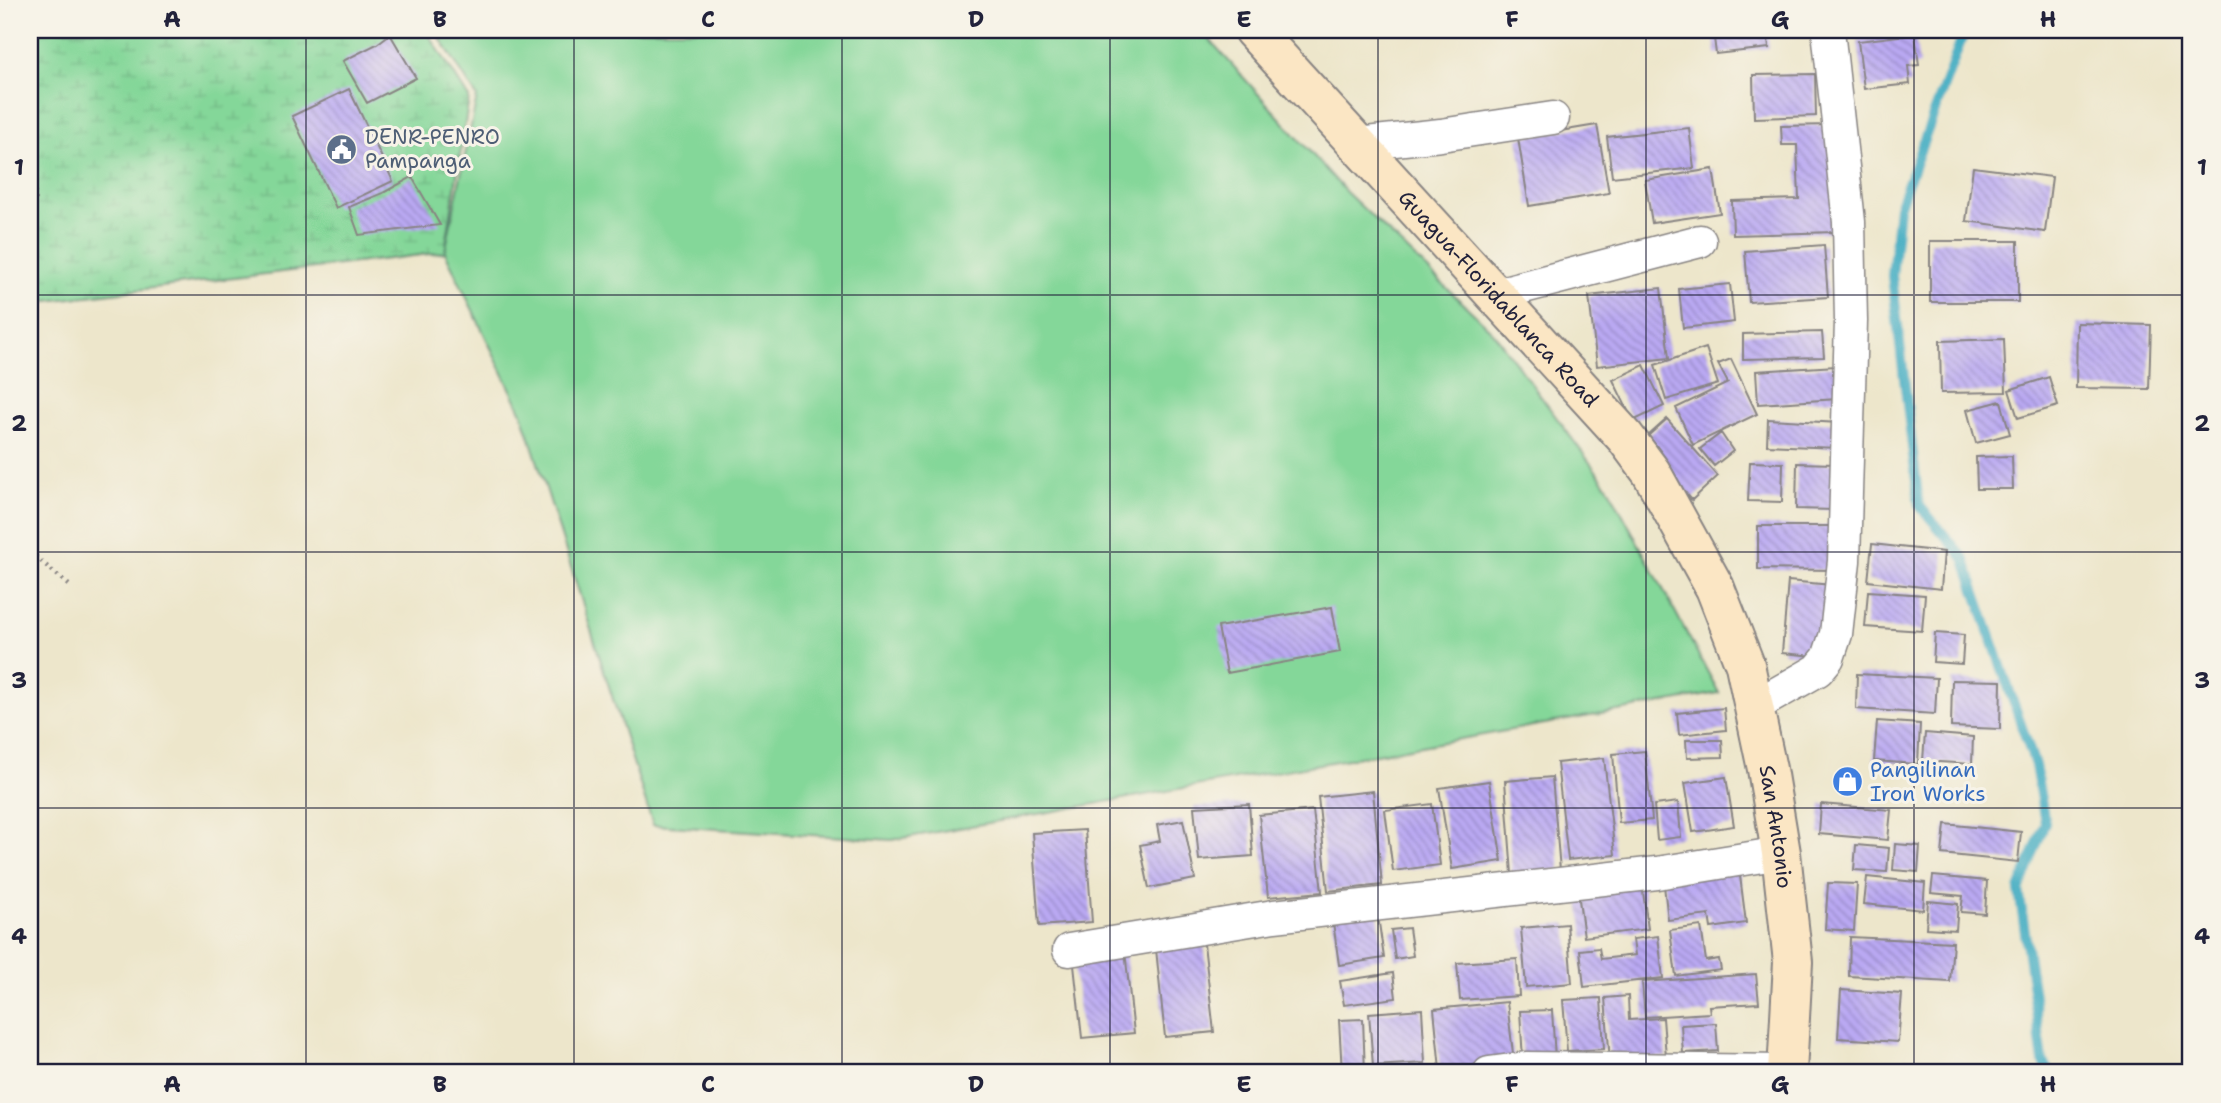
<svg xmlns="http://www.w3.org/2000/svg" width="2221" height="1103" viewBox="0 0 2221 1103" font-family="'Shantell Sans',sans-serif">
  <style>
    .grass { fill: #84d799; stroke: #537c6a; stroke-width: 2 }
    .wetland { fill: url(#wetland-marsh); stroke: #537c6a; stroke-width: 2 }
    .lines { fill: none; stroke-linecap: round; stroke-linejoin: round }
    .stream { stroke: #44adc3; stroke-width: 10 }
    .building { fill: url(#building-back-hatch) }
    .street-casing { stroke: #888483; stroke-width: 35 }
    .secondary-casing { stroke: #888483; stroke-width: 42 }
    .path { stroke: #888483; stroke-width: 4.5; stroke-dasharray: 2 5; stroke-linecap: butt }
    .street { stroke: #fff; stroke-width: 32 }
    .secondary { stroke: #fbe6c4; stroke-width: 38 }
    .grid { fill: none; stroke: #22223b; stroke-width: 2; stroke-opacity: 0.55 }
    .labels { text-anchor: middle; stroke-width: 6; stroke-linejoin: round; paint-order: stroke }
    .service-label { font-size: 21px; fill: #4e5e75; stroke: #f7f3e8; text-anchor: start }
    .street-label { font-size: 21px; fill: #22223b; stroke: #f7f3e8 }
    .shop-label { font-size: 21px; fill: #366cbe; stroke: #f7f3e8; text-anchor: start }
    .neatline { fill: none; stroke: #22223b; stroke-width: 2.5 }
    .grid-label { font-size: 23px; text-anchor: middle; font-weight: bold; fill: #22223b }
  </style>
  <defs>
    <pattern id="wetland-marsh" width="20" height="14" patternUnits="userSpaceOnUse" patternTransform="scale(1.75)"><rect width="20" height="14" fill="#84d799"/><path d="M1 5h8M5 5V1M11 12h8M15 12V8" fill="none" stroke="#72b885"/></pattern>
    <pattern id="building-back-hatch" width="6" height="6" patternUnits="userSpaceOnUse" patternTransform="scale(1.75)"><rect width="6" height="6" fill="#baa9f3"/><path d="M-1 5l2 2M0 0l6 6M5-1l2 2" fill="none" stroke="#9789c6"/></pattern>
  </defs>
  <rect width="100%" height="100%" fill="#f7f3e8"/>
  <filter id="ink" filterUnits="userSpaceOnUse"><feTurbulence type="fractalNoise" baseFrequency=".0143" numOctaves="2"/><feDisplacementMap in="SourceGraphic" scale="14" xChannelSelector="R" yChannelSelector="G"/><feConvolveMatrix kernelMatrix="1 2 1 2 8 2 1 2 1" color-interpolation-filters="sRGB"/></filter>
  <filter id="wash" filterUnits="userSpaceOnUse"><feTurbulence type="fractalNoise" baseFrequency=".00686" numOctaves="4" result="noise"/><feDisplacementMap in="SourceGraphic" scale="28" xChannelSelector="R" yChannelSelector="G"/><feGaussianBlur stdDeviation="1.57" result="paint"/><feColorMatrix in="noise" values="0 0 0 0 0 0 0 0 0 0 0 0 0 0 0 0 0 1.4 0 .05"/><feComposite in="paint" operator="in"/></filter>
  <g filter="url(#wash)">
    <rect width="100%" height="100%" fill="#ede6cb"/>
    <!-- grass -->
    <path class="grass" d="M435 30H1201L1346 192 1493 332 1608 487 1719 693 892 840 653 825 522 413 445 252 477 97Z"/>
    <!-- wetland -->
    <path class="wetland" d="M30 30H426L469 98 445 252 30 303Z"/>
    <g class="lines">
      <!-- stream -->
      <path class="stream" d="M1965 30 1899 207 1892 276 1919 505 1964 558 2035 765 2045 823 2019 890 2043 1061 2051 1073"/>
    </g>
    <g id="blocks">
      <!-- building -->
      <path class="building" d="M1713 30H1767L1769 48 1716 54Z
        M390 34 416 78 367 103 343 61 377 44Z
        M1915 34 1919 65 1908 66 1910 84 1864 89 1858 41Z
        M1815 74 1816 116 1754 118 1753 75Z
        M349 89 393 181 336 208 292 116Z
        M1597 125 1609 193 1529 206 1518 138Z
        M1831 125 1835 232 1733 235 1732 201 1799 199 1797 145H1782L1781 126Z
        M1689 128 1694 168 1612 177 1607 137Z
        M1973 167 2052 177 2045 232 1966 221Z
        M1713 169 1720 213 1652 223 1645 180Z
        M412 177 440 225 359 235 349 207 383 193Z
        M1930 241H2018V302H1930Z
        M1824 245 1828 297 1749 302 1745 251Z
        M1730 284 1734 322 1683 328 1679 289Z
        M1661 288 1669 358 1597 366 1589 296Z
        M2077 323 2151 325 2149 389 2076 388Z
        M1822 332 1824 357 1743 359V334Z
        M2004 339 2006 392 1941 393 1940 341Z
        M1706 348 1718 384 1666 400 1655 365Z
        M1731 359 1757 414 1693 445 1676 408 1728 383 1718 364Z
        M1644 365 1664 406 1633 421 1613 380Z
        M1836 366 1838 399 1758 404 1756 371Z
        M2049 377 2058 406 2018 418 2009 390Z
        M2001 401 2010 434 1976 443 1967 410Z
        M1667 419 1718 476 1692 500 1640 443Z
        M1768 419 1839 423 1838 448 1767 445Z
        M1721 433 1733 451 1714 466 1700 449Z
        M2012 456 2013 489H1977L1976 457Z
        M1750 462 1783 463 1782 502 1748 501Z
        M1797 463 1836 464 1835 510 1796 509Z
        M1758 526H1837V570L1758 569Z
        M1872 544 1944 552 1941 589 1868 581Z
        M1788 581 1832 585 1826 657 1782 653Z
        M1868 591 1925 595 1922 631 1865 627Z
        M1332 607 1340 652 1227 673 1218 627Z
        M1935 633 1964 635 1962 664 1933 662Z
        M1857 674 1937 678 1935 714 1856 709Z
        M1952 680 2001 681 2000 729 1951 727Z
        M1724 708 1726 730 1679 735 1677 713Z
        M1877 721 1920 724 1918 764 1874 761Z
        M1925 733 1973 737 1972 764 1923 761Z
        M1686 740H1722L1723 757 1687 758Z
        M1645 751 1652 820 1619 823 1613 754Z
        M1604 758 1615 855 1568 860 1557 763Z
        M1552 777 1560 870 1512 874 1505 781Z
        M1726 777 1734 826 1693 832 1685 783Z
        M1489 781 1502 861 1452 869 1439 788Z
        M1373 791 1382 885 1328 891 1318 797Z
        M1678 802 1681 837 1657 840 1654 805Z
        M1249 804 1253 856 1199 860 1194 807Z
        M1432 804 1440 865 1393 871 1385 810Z
        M1821 804 1891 810 1888 840 1819 834Z
        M1313 810 1322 892 1268 897 1259 815Z
        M1183 820 1195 879 1149 888 1140 845 1160 841 1157 825Z
        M1945 824 2021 832 2018 862 1942 854Z
        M1085 830 1092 922 1039 926 1032 833Z
        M1895 844 1920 846 1918 872 1893 870Z
        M1856 845 1889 848 1887 872 1854 870Z
        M1739 868 1746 923 1711 928 1709 915 1668 920 1663 877Z
        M1933 876 1987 881 1985 914 1961 912 1963 896 1931 893Z
        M1867 877 1925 883 1923 910 1864 904Z
        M1828 883 1857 884 1854 931 1825 929Z
        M1642 884 1648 929 1584 937 1578 892Z
        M1928 901 1958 904 1956 930 1926 928Z
        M1377 909 1384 958 1339 965 1332 915Z
        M1567 924 1572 983 1526 987 1521 928Z
        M1701 926 1706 961 1719 959 1721 970 1676 976 1670 930Z
        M1409 928 1413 956 1395 959 1391 930Z
        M1658 936 1663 978 1584 987 1580 950 1599 948 1601 959 1635 955 1633 939Z
        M1850 937 1953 942 1950 982 1849 976Z
        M1204 944 1214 1032 1165 1037 1156 949Z
        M1125 951 1134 1033 1082 1038 1073 956Z
        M1517 959 1519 996 1460 1000 1457 963Z
        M1393 973 1396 998 1344 1005 1340 981Z
        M1756 974 1759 1003 1709 1006 1710 1013 1645 1017 1642 982Z
        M1841 990 1902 994 1898 1042 1838 1038Z
        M1628 996 1629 1020 1663 1018 1666 1057 1610 1061 1605 998Z
        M1601 998 1604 1049 1567 1051 1563 1000Z
        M1507 1002 1514 1062 1440 1069 1434 1009Z
        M1422 1009 1425 1063 1373 1066 1369 1013Z
        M1552 1010 1555 1059 1523 1060 1520 1011Z
        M1363 1019 1365 1073H1342L1339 1020Z
        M1716 1023 1718 1051 1683 1053 1681 1025Z
        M1890 1065 1978 1070V1073H1890Z"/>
    </g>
  </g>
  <g filter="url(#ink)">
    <use href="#blocks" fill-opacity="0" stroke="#888483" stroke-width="2"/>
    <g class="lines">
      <defs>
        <path id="street" d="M1357 144 1441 135 1553 118
          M1493 295 1700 241
          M1755 706 1818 670 1828 658 1836 634 1844 561 1851 321 1849 222 1828 30
          M1069 950 1274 916 1657 873 1781 853
          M1489 1073 1526 1068 1787 1071"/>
        <g id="secondary">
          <path id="s1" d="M1253 30 1625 437 1651 472 1715 588 1745 665 1767 769 1781 853 1793 962 1787 1073"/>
        </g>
      </defs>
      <!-- street casing -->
      <use href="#street" class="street-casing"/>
      <!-- secondary casing -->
      <use href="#secondary" class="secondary-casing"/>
      <!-- path -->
      <path class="path" d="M30 164 32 168 36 202 30 214
        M30 552 69 585"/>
      <!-- street -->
      <use href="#street" class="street"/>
      <!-- secondary -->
      <use href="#secondary" class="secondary"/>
    </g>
  </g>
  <!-- grid -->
  <path class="grid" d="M306 30V1073M574 30V1073M842 30V1073M1110 30V1073M1378 30V1073M1646 30V1073M1914 30V1073M30 295H2191M30 552H2191M30 808H2191"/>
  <!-- icons -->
  <defs>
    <symbol id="civic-disc" viewBox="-11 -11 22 22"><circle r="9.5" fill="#5c6f8a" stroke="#f7f3e8"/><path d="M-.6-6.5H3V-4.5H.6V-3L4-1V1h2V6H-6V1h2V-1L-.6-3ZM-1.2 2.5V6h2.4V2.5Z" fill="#fff"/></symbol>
    <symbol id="shop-disc" viewBox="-11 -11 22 22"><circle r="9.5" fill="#3f7fe0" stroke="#f7f3e8"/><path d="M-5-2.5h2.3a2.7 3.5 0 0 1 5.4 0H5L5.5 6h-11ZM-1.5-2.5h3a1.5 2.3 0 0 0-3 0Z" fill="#fff"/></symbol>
  </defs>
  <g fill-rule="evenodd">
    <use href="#civic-disc" x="324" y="132" width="35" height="35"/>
    <use href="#shop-disc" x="1830" y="764" width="35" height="35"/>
  </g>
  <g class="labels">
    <!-- service labels -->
    <g class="service-label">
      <text x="365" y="144">DENR-PENRO<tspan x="365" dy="24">Pampanga</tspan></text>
    </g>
    <!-- street labels -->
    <g class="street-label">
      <text dy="7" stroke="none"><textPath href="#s1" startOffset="364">Guagua-Floridablanca Road</textPath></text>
      <text dy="7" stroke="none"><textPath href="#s1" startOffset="975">San Antonio</textPath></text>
    </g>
    <!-- shop labels -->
    <g class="shop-label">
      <text x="1870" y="777">Pangilinan<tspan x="1870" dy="24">Iron Works</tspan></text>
    </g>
  </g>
  <!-- margin -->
  <rect width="2221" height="1103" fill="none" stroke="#f7f3e8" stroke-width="77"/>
  <rect x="38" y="38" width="2144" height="1026" class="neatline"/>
  <g class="grid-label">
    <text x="172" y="27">A</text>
    <text x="440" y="27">B</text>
    <text x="708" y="27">C</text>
    <text x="976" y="27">D</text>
    <text x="1244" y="27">E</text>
    <text x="1512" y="27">F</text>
    <text x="1780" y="27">G</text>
    <text x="2048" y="27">H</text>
    <text x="19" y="175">1</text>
    <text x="2202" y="175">1</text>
    <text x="19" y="431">2</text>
    <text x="2202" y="431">2</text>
    <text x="19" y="688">3</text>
    <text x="2202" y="688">3</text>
    <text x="19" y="944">4</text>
    <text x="2202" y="944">4</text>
    <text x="172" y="1092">A</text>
    <text x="440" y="1092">B</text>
    <text x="708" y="1092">C</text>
    <text x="976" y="1092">D</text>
    <text x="1244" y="1092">E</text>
    <text x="1512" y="1092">F</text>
    <text x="1780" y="1092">G</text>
    <text x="2048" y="1092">H</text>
  </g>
</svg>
